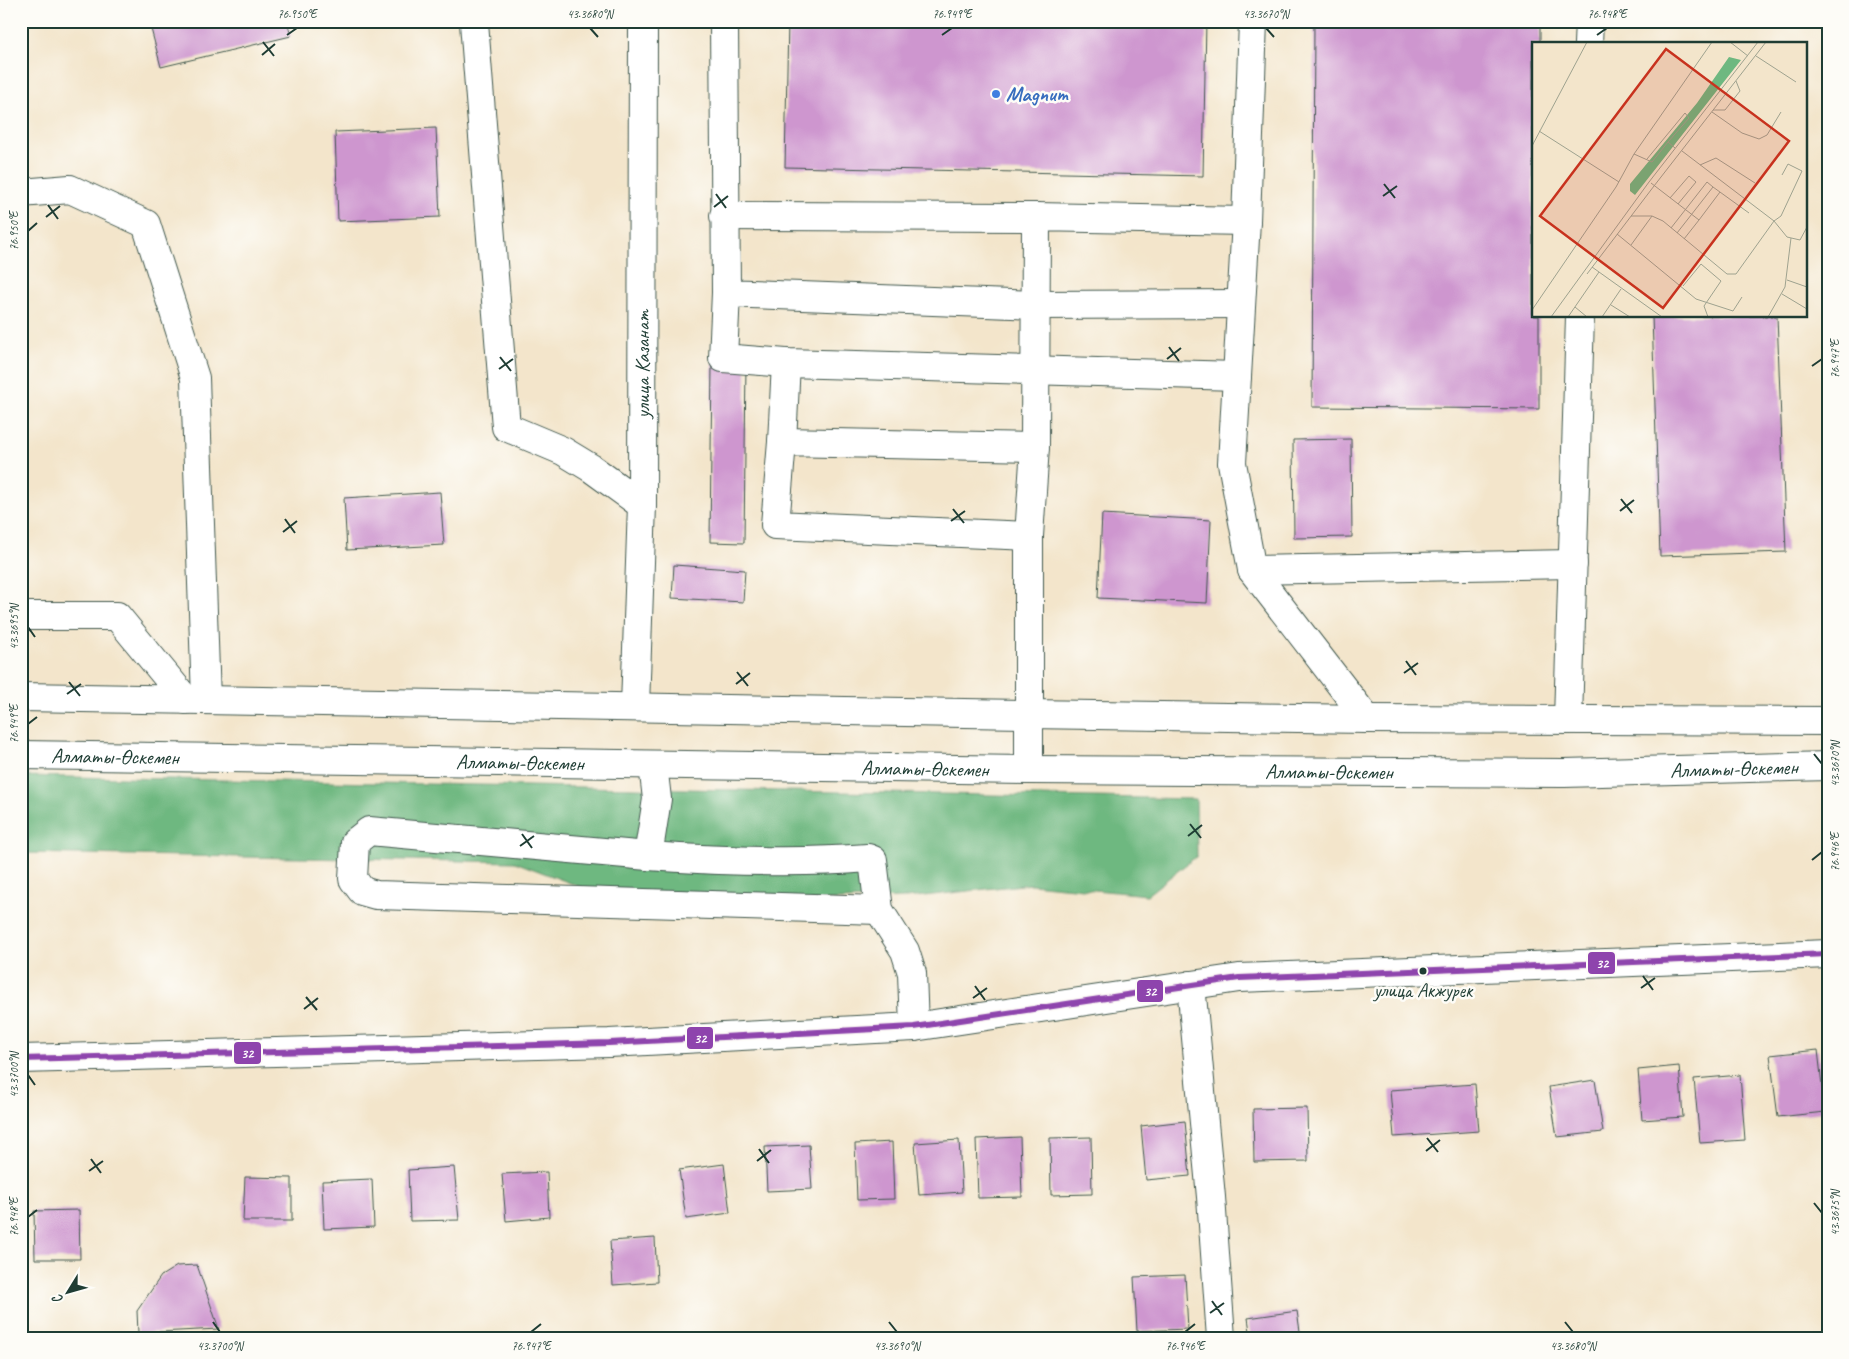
<svg xmlns="http://www.w3.org/2000/svg" width="1849" height="1359" viewBox="0 0 1849 1359" font-family="Caveat,sans-serif">
  <style>
    .forest { fill: #6eb880; stroke: #467a5a }
    .building { fill: #ce96cf }
    .lines { fill: none; stroke-linecap: round; stroke-linejoin: round }
    .minor-casing { stroke: #3f564b; stroke-width: 30 }
    .major-casing { stroke: #3f564b; stroke-width: 30 }
    .highway-casing { stroke: #3f564b; stroke-width: 30 }
    .minor { stroke: #fff; stroke-width: 28 }
    .major { stroke: #fff; stroke-width: 28 }
    .highway { stroke: #fff; stroke-width: 28 }
    .bus-1-casing { stroke: #fdfcf7; stroke-width: 10 }
    .bus-1 { stroke: #8e44ad; stroke-width: 6 }
    .ticks { fill: none; stroke: #1f3d34; stroke-width: 2 }
    .shop-dot { fill: #3f7fe0; stroke: #fdfcf7; stroke-width: 2 }
    .bus-dot { fill: #1f3d34; stroke: #fdfcf7; stroke-width: 2 }
    .labels { text-anchor: middle; stroke-width: 5; stroke-linejoin: round; paint-order: stroke }
    .bus-label { font-size: 20px; fill: #1f3d34; stroke: #fdfcf7 }
    .shop-label { font-size: 21px; font-weight: bold; fill: #366cbe; stroke: #fdfcf7; text-anchor: start }
    .street-label { font-size: 21px; fill: #1f3d34; stroke: #fdfcf7 }
    .inset-road { fill: none; stroke: #9ea28f; stroke-width: 1 }
    .view { fill: #c8321e; fill-opacity: 0.15; stroke: #c8321e; stroke-width: 2.5 }
    .inset-edge { fill: none; stroke: #1f3d34; stroke-width: 2.5 }
    .line-badge { stroke: #fdfcf7; stroke-width: 2 }
    .badge-label { font-size: 14px; text-anchor: middle; font-weight: bold; fill: #fff }
    .neatline { fill: none; stroke: #1f3d34; stroke-width: 2 }
    .ticks-label { font-size: 12px; text-anchor: middle; fill: #1f3d34 }
  </style>
  <rect width="100%" height="100%" fill="#fdfcf7"/>
  <filter id="ink" filterUnits="userSpaceOnUse"><feTurbulence type="fractalNoise" baseFrequency=".02" numOctaves="2"/><feDisplacementMap in="SourceGraphic" scale="10" xChannelSelector="R" yChannelSelector="G"/><feConvolveMatrix kernelMatrix="1 2 1 2 8 2 1 2 1" color-interpolation-filters="sRGB"/></filter>
  <filter id="wash" filterUnits="userSpaceOnUse"><feTurbulence type="fractalNoise" baseFrequency=".0096" numOctaves="4" result="noise"/><feDisplacementMap in="SourceGraphic" scale="20" xChannelSelector="R" yChannelSelector="G"/><feGaussianBlur stdDeviation="1.12" result="paint"/><feColorMatrix in="noise" values="0 0 0 0 0 0 0 0 0 0 0 0 0 0 0 0 0 1.4 0 .05"/><feComposite in="paint" operator="in"/></filter>
  <g filter="url(#wash)">
    <rect width="100%" height="100%" fill="#f3e5cb"/>
    <!-- forest -->
    <path class="forest" d="M21 776 1196 799 1197 856 1147 895 1031 884 906 898 773 902 586 889 515 862 21 853Z"/>
    <g id="blocks">
      <!-- building -->
      <path class="building" d="M149 21H287L291 36 161 67Z
        M788 21H1206L1203 176 785 167Z
        M1314 21H1540V44H1533V316H1539V409L1312 407Z
        M436 128 440 217 338 221 335 132Z
        M1652 316H1777L1786 552 1660 556Z
        M712 363H746L744 543 710 542Z
        M1351 439 1352 537 1294 538 1293 440Z
        M440 492 444 545 347 550 344 498Z
        M1102 514 1211 520 1207 603 1098 598Z
        M674 565 745 570 743 602 672 598Z
        M1818 1050 1825 1112 1778 1117 1770 1055Z
        M1679 1066 1683 1117 1642 1120 1638 1070Z
        M1740 1075 1745 1140 1700 1143 1694 1079Z
        M1595 1080 1603 1132 1557 1137 1549 1087Z
        M1475 1084 1479 1131 1394 1137 1390 1090Z
        M1307 1108 1308 1161 1254 1162 1253 1109Z
        M1185 1121 1190 1176 1146 1180 1141 1126Z
        M1020 1137 1022 1197 978 1198 976 1139Z
        M1091 1137 1092 1194 1051 1195 1050 1138Z
        M959 1140 962 1192 919 1195 915 1143Z
        M892 1142 894 1199 857 1200 855 1144Z
        M809 1145 812 1189 767 1191 765 1147Z
        M724 1164 730 1213 686 1219 679 1170Z
        M454 1167 459 1220 410 1221 408 1170Z
        M547 1172 549 1217 506 1221 502 1174Z
        M245 1177 292 1178V1221H243Z
        M372 1179 374 1227 324 1229 322 1181Z
        M79 1210 80 1259H35L34 1211Z
        M655 1238 657 1282 613 1285 610 1241Z
        M197 1265 219 1329 138 1333 137 1311 161 1276 177 1266Z
        M1185 1275 1188 1329 1137 1331 1134 1277Z
        M1297 1311 1301 1338H1251L1248 1318Z"/>
    </g>
  </g>
  <g filter="url(#ink)">
    <use href="#blocks" fill-opacity="0" stroke="#3f564b" stroke-width="1"/>
    <g class="lines">
      <defs>
        <g id="minor">
          <path d="M724 21 726 293 1036 305 1241 304"/>
          <path d="M1253 21 1246 221 1232 463 1252 570 1367 719"/>
          <path d="M474 23 506 427 563 451 591 468 642 505"/>
          <path d="M1588 44 1589 21"/>
          <path d="M21 193 70 189 146 224 195 378 206 700"/>
          <path d="M724 216 1036 217"/>
          <path d="M726 293 723 358 786 363 1237 376"/>
          <path d="M782 442 786 363"/>
          <path d="M1029 536 775 525 782 442 1035 447"/>
          <path d="M1252 570 1573 564"/>
          <path d="M21 616H117L186 700"/>
          <path id="s1" d="M635 706 642 505 643 21"/>
          <path d="M1568 720 1580 316"/>
          <path d="M653 765 657 799 648 856C720 861 796 864 868 858L873 860 879 910 905 951 912 973 914 1027"/>
          <path d="M1029 770V536L1035 447 1036 217 1246 221"/>
          <path d="M648 856 369 831 355 842 353 879 362 891 376 895 879 910"/>
          <path d="M1191 985 1211 1197 1221 1338"/>
          <path d="M21 1059 609 1043 914 1027 1239 978 1828 954"/>
        </g>
        <g id="major">
          <path d="M1028 714 1367 719 1828 721"/>
          <path id="s2" d="M1029 770 1564 773 1828 766"/>
        </g>
        <g id="highway">
          <path d="M21 697 1028 714"/>
          <path id="s3" d="M21 755 1029 770"/>
        </g>
      </defs>
      <!-- minor casing -->
      <use href="#minor" class="minor-casing"/>
      <!-- major casing -->
      <use href="#major" class="major-casing"/>
      <!-- highway casing -->
      <use href="#highway" class="highway-casing"/>
      <!-- minor -->
      <use href="#minor" class="minor"/>
      <!-- major -->
      <use href="#major" class="major"/>
      <!-- highway -->
      <use href="#highway" class="highway"/>
      <defs>
        <path id="bus-1" d="M21 1059 609 1043 914 1027 1239 978 1828 954"/>
      </defs>
      <!-- bus-1 casing -->
      <use href="#bus-1" class="bus-1-casing"/>
      <!-- bus-1 -->
      <use href="#bus-1" class="bus-1"/>
    </g>
  </g>
  <!-- ticks -->
  <path class="ticks" d="M590 28 598 37M1266 28 1274 37M287 35 297 28M942 35 952 28M1597 35 1607 28M263 42 274 56M262 55 275 44M1384 184 1395 198M716 194 726 208M1383 196 1397 186M48 205 58 219M714 207 728 196M46 217 60 206M28 231 37 223M1169 347 1179 361M500 357 511 371M1167 359 1181 348M1812 366 1822 359M499 369 513 359M1621 499 1632 513M953 509 964 523M1620 511 1634 500M285 519 295 533M951 521 965 511M283 532 297 521M28 627 35 637M1406 661 1416 675M737 672 748 686M1404 673 1418 663M69 682 80 696M736 684 750 673M67 694 81 684M28 724 37 717M1814 754 1822 764M1190 824 1201 838M522 834 532 848M1188 836 1202 825M520 846 534 836M1812 860 1822 852M1643 976 1653 990M975 986 985 1000M1641 988 1655 978M306 997 317 1010M973 998 987 988M304 1009 318 998M28 1075 35 1085M1427 1138 1438 1152M759 1149 769 1163M1426 1151 1440 1140M91 1159 101 1173M757 1161 771 1150M89 1171 103 1161M1814 1203 1822 1213M28 1217 37 1210M1212 1301 1222 1315M1210 1313 1224 1303M213 1322 220 1332M889 1322 897 1332M1565 1322 1573 1332M531 1332 541 1324M1185 1332 1195 1324"/>
  <!-- markers -->
  <circle class="shop-dot" cx="996" cy="94" r="5"/>
  <circle class="bus-dot" cx="1423" cy="971" r="4.5"/>
  <g class="labels">
    <!-- bus labels -->
    <g class="bus-label">
      <text x="1423" y="997">улица Акжурек</text>
    </g>
    <!-- shop labels -->
    <g class="shop-label">
      <text x="1006" y="101">Magnum</text>
    </g>
    <!-- street labels -->
    <g class="street-label">
      <text dy="7" stroke="none"><textPath href="#s1" startOffset="342">улица Казанат</textPath></text>
      <text dy="7" stroke="none"><textPath href="#s3" startOffset="94">Алматы-Өскемен</textPath></text>
      <text dy="7" stroke="none"><textPath href="#s3" startOffset="499">Алматы-Өскемен</textPath></text>
      <text dy="7" stroke="none"><textPath href="#s3" startOffset="904">Алматы-Өскемен</textPath></text>
      <text dy="7" stroke="none"><textPath href="#s2" startOffset="705">Алматы-Өскемен</textPath></text>
      <text dy="7" stroke="none"><textPath href="#s2" startOffset="300">Алматы-Өскемен</textPath></text>
    </g>
  </g>
  <!-- overview -->
  <g transform="translate(1532 42)">
    <rect width="275" height="275" fill="#f3e5cb"/>
    <path d="M197 15 209 18 103 153 98 149V142L165 61Z" fill="#6eb880"/>
    <path class="inset-road" d="M198 0 216 14M224 14 264 40M181 68H193L208 49 204 39M180 70 210 91 227 97 235 93 249 70M7 89 87 140M0 104 55 0M150 109 242 179 255 195 268 198 275 185M102 112 120 120 136 100 143 106M115 117 153 71 157 76 136 100M168 123 184 116 223 141M117 140 226 0M119 141 167 178 152 197M122 144 234 0M138 156 157 134 164 140 146 162M99 174H120L131 179 195 232H204L242 179 249 174 270 129 256 122 250 133M167 178 188 150M139 186 175 140 181 145M145 191 181 145 217 171M85 192 164 257 201 269 210 255M99 203 120 174M60 225 130 275M55 232 122 144M255 238 275 245M151 244 169 222 189 239 172 264 176 275M250 252 275 267M79 263 98 275M43 265 55 275M0 268 84 145 102 112 180 0M19 275 117 140M36 275 67 230M70 275 89 247M236 275 253 245 259 196"/>
    <path class="view" d="M134 7 257 99 131 266 8 174Z"/>
    <rect width="275" height="275" class="inset-edge"/>
  </g>
  <g class="line-badge">
    <rect x="1587" y="951" width="29" height="24" rx="5" fill="#8e44ad"/>
    <rect x="1136" y="979" width="28" height="24" rx="5" fill="#8e44ad"/>
    <rect x="686" y="1026" width="28" height="24" rx="5" fill="#8e44ad"/>
    <rect x="233" y="1041" width="29" height="24" rx="5" fill="#8e44ad"/>
  </g>
  <g class="badge-label">
    <text x="1602" y="968">32</text>
    <text x="1150" y="996">32</text>
    <text x="700" y="1043">32</text>
    <text x="247" y="1058">32</text>
  </g>
  <!-- margin -->
  <rect width="1849" height="1359" fill="none" stroke="#fdfcf7" stroke-width="55"/>
  <!-- north arrow -->
  <g transform="translate(68 1292) rotate(233)" stroke="#fdfcf7" stroke-width="4" paint-order="stroke">
  <path d="M0-4L9 19L0 12L-9 19Z" fill="#1f3d34"/>
  <text y="-8" font-size="14" font-weight="bold" text-anchor="middle" fill="#1f3d34">С</text>
  </g>
  <rect x="28" y="28" width="1794" height="1304" class="neatline"/>
  <g class="ticks-label">
    <text x="297" y="18">76.950°E</text>
    <text x="590" y="18">43.3680°N</text>
    <text x="952" y="18">76.949°E</text>
    <text x="1266" y="18">43.3670°N</text>
    <text x="1607" y="18">76.948°E</text>
    <text transform="translate(14 231) rotate(-90)" y="4">76.950°E</text>
    <text transform="translate(1835 359) rotate(-90)" y="4">76.947°E</text>
    <text transform="translate(14 627) rotate(-90)" y="4">43.3695°N</text>
    <text transform="translate(14 724) rotate(-90)" y="4">76.949°E</text>
    <text transform="translate(1835 764) rotate(-90)" y="4">43.3670°N</text>
    <text transform="translate(1835 852) rotate(-90)" y="4">76.946°E</text>
    <text transform="translate(14 1075) rotate(-90)" y="4">43.3700°N</text>
    <text transform="translate(1835 1213) rotate(-90)" y="4">43.3675°N</text>
    <text transform="translate(14 1217) rotate(-90)" y="4">76.948°E</text>
    <text x="220" y="1350">43.3700°N</text>
    <text x="531" y="1350">76.947°E</text>
    <text x="897" y="1350">43.3690°N</text>
    <text x="1185" y="1350">76.946°E</text>
    <text x="1573" y="1350">43.3680°N</text>
  </g>
</svg>
